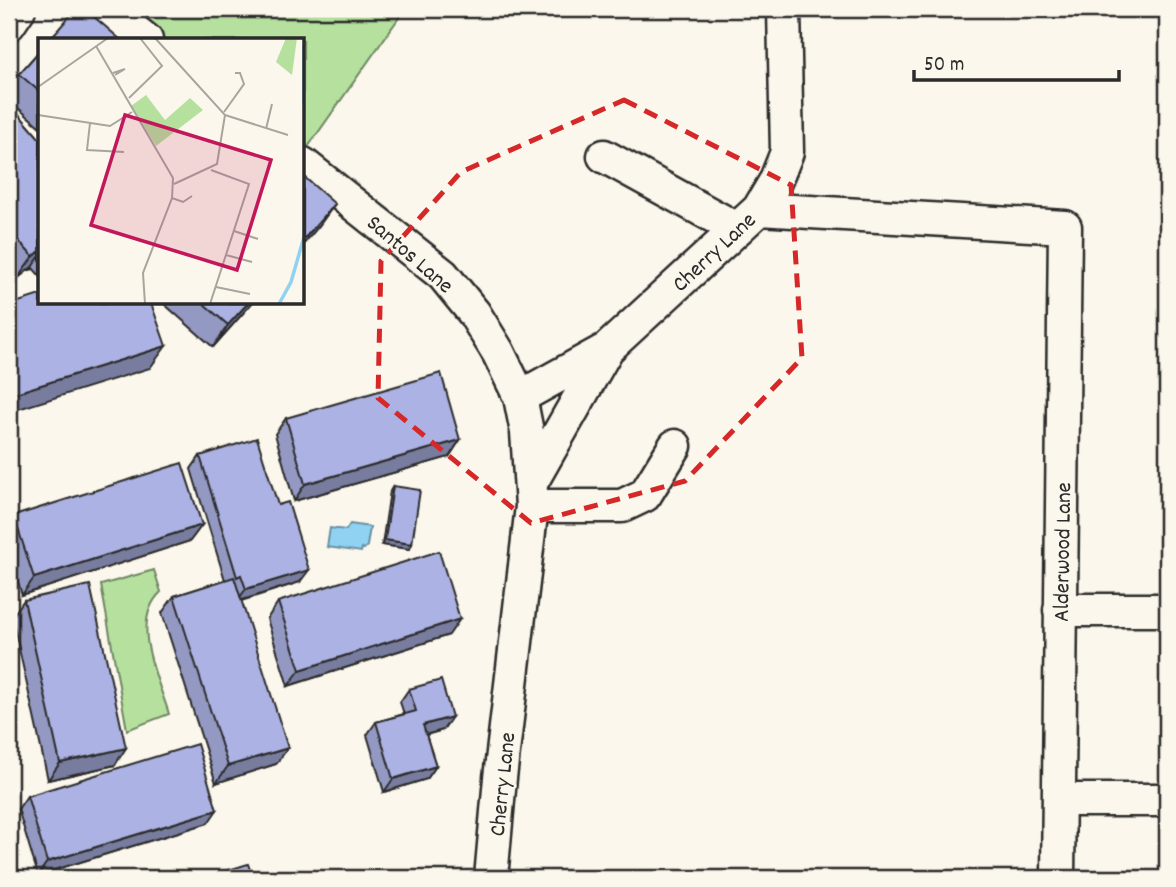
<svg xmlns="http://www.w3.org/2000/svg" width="1176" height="887" viewBox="0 0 1176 887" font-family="Dekko,sans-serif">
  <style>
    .green { fill: #b5e09e; stroke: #708664; stroke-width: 2 }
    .water { fill: #90d2f2; stroke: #688fa2; stroke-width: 2 }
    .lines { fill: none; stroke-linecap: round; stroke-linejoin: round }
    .minor-casing { stroke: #2b2b2b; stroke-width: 37 }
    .minor { stroke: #fbf7ec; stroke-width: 32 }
    .wall { fill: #9499c3; stroke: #2b2b2b; stroke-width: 2 }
    .shaded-wall { fill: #787d9f; stroke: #2b2b2b; stroke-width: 2 }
    .building { fill: #acb2e3; stroke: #2b2b2b; stroke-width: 2 }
    .marked { fill: none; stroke: #d62828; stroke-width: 5; stroke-dasharray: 14 9; stroke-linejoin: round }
    .labels { text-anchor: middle; stroke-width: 5; stroke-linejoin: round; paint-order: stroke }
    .street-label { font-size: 23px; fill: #2b2b2b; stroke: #fbf7ec }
    .inset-river { fill: none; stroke: #90d2f2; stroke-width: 3.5 }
    .inset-road { fill: none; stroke: #a8a59f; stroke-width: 2 }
    .view { fill: #c2185b; fill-opacity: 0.15; stroke: #c2185b; stroke-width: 3.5 }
    .inset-edge { fill: none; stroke: #2b2b2b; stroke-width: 3.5 }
  </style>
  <rect width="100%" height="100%" fill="#fbf7ec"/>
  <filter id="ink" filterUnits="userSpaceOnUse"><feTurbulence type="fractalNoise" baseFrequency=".0143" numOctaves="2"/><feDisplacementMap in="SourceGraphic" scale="14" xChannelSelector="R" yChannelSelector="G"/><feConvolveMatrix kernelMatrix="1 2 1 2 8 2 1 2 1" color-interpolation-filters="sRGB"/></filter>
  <g filter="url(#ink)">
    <!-- green -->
    <path class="green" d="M107 9H405L303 154V40H146Z
      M154 570 161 592C129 622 158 678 169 714L127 730 101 585Z"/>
    <!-- water -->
    <path class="water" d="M350 524 370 527 367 546 364 549 362 548 361 552 327 547 330 528 346 530Z"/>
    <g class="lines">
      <defs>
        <path id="minor" d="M107 9 146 40
          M9 24 19 9
          M604 156 737 229
          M303 164 443 275 474 313 498 352 520 397 527 432 532 506 500 778 491 878
          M759 209 1065 227 1058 878
          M9 293 40 285
          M520 397 607 349 759 209 775 182 787 152 784 9
          M532 481 607 349
          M532 506H622L645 495 675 446
          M1060 610H1167
          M1059 800H1167"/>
      </defs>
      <!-- minor casing -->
      <use href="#minor" class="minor-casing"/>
      <!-- minor -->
      <use href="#minor" class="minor"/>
    </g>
    <!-- wall -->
    <path class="wall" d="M40 50V127L9 100V89L19 74Z
      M9 103 40 139V276L32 267 17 279 9 270Z
      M163 303H252L213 347Z
      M286 418 460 440 449 457 294 501 275 434Z
      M200 456 300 582 241 601 276 764 216 783 162 613 174 596 225 580 191 469Z
      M393 486 412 544 409 549 382 545 390 491Z
      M14 516 202 525 190 541 22 595 9 552V524Z
      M24 600 115 765 48 780 12 617Z
      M278 602 449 635 288 686 267 619Z
      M409 689 443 730 426 735 436 766 427 779 384 792 367 735 376 722 404 714 400 702Z
      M27 796 208 823 38 875 18 809Z"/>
    <!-- shaded-wall -->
    <path class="shaded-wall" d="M335 204 319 226 303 245V240Z
      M40 251V256L32 267 17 279 33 257Z
      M248 303H252L213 347 228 325Z
      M166 346 150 368 9 412V395Z
      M460 440 449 457 294 501 305 484Z
      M202 525 190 541 22 595 34 578Z
      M385 540 412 544 409 549 382 545Z
      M309 570 300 582 236 602 246 589Z
      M460 619 449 635 288 686 300 670Z
      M452 717 443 730 414 738 423 725Z
      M126 748 115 765 48 780 60 763Z
      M288 748 276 764 216 783 228 766Z
      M436 766 427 779 384 792 393 779Z
      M217 810 208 823 38 875 47 862Z"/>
    <!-- building -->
    <path class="building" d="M76 9H85L121 40H49Z
      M40 50V92L19 74Z
      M9 103 40 139V251L33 257 9 230Z
      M303 176 335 204 303 240Z
      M40 295V303H151L166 346 9 395V305Z
      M203 303H248L228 325Z
      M441 373 460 440 305 484 286 418Z
      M257 438 278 505 288 502 309 570 246 589 241 575 237 577 200 456Z
      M182 463 202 525 34 578 14 516Z
      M393 486 420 490 412 544 385 540Z
      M439 551 460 619 300 670 278 602Z
      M234 577 288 748 228 766 174 596Z
      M90 585 126 748 60 763 24 600Z
      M441 680 452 717 423 725 436 766 393 779 376 722 416 711 409 689Z
      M197 744 217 810 47 862 27 796Z
      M248 864 253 878H203Z"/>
  </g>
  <!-- marked area -->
  <path class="marked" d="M624 100 791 185 802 358 685 481 531 523 378 398 381 261 461 172Z"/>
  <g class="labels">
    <!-- street labels -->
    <g class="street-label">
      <text transform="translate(713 251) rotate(-43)" y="8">Cherry Lane</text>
      <text transform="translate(411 253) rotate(41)" y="8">Santos Lane</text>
      <text transform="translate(1061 552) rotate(-89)" y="8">Alderwood Lane</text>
      <text transform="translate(501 784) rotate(-84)" y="8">Cherry Lane</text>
    </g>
  </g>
  <!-- overview -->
  <g transform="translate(38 38)">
    <rect width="266" height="266" fill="#fbf7ec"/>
    <path d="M248 0H259L254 37 238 24ZM108 57 127 82 152 60 165 72 118 108 93 68Z" fill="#b5e09e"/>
    <path class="inset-river" d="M266 8V67M241 266 253 244 266 199"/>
    <path class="inset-road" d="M117 0 187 77 179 126 136 146M58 8 135 140 134 160 105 235 107 266M75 35 87 31 77 37M0 49 70 0M91 60 124 28 102 0M186 74 206 46 202 35H197M0 77 72 88 94 74M187 77 250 97M52 85 49 112 86 114M228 91 234 66M134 160 145 164 154 158M196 193 220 201M188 217 214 224M178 249 212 256M172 266 211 146 173 132"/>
    <path class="view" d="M87 77 233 122 199 232 53 187Z"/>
    <rect width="266" height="266" class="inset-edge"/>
  </g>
  <!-- margin -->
  <rect width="1176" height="887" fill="none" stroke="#fbf7ec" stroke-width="35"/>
  <rect x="18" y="18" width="1141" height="852" fill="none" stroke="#2b2b2b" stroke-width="2.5" filter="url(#ink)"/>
  <!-- scale -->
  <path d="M914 70v10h205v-10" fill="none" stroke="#2b2b2b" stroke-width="3.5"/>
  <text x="924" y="70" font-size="21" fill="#2b2b2b" stroke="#fbf7ec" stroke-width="5" paint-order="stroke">50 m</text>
</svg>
